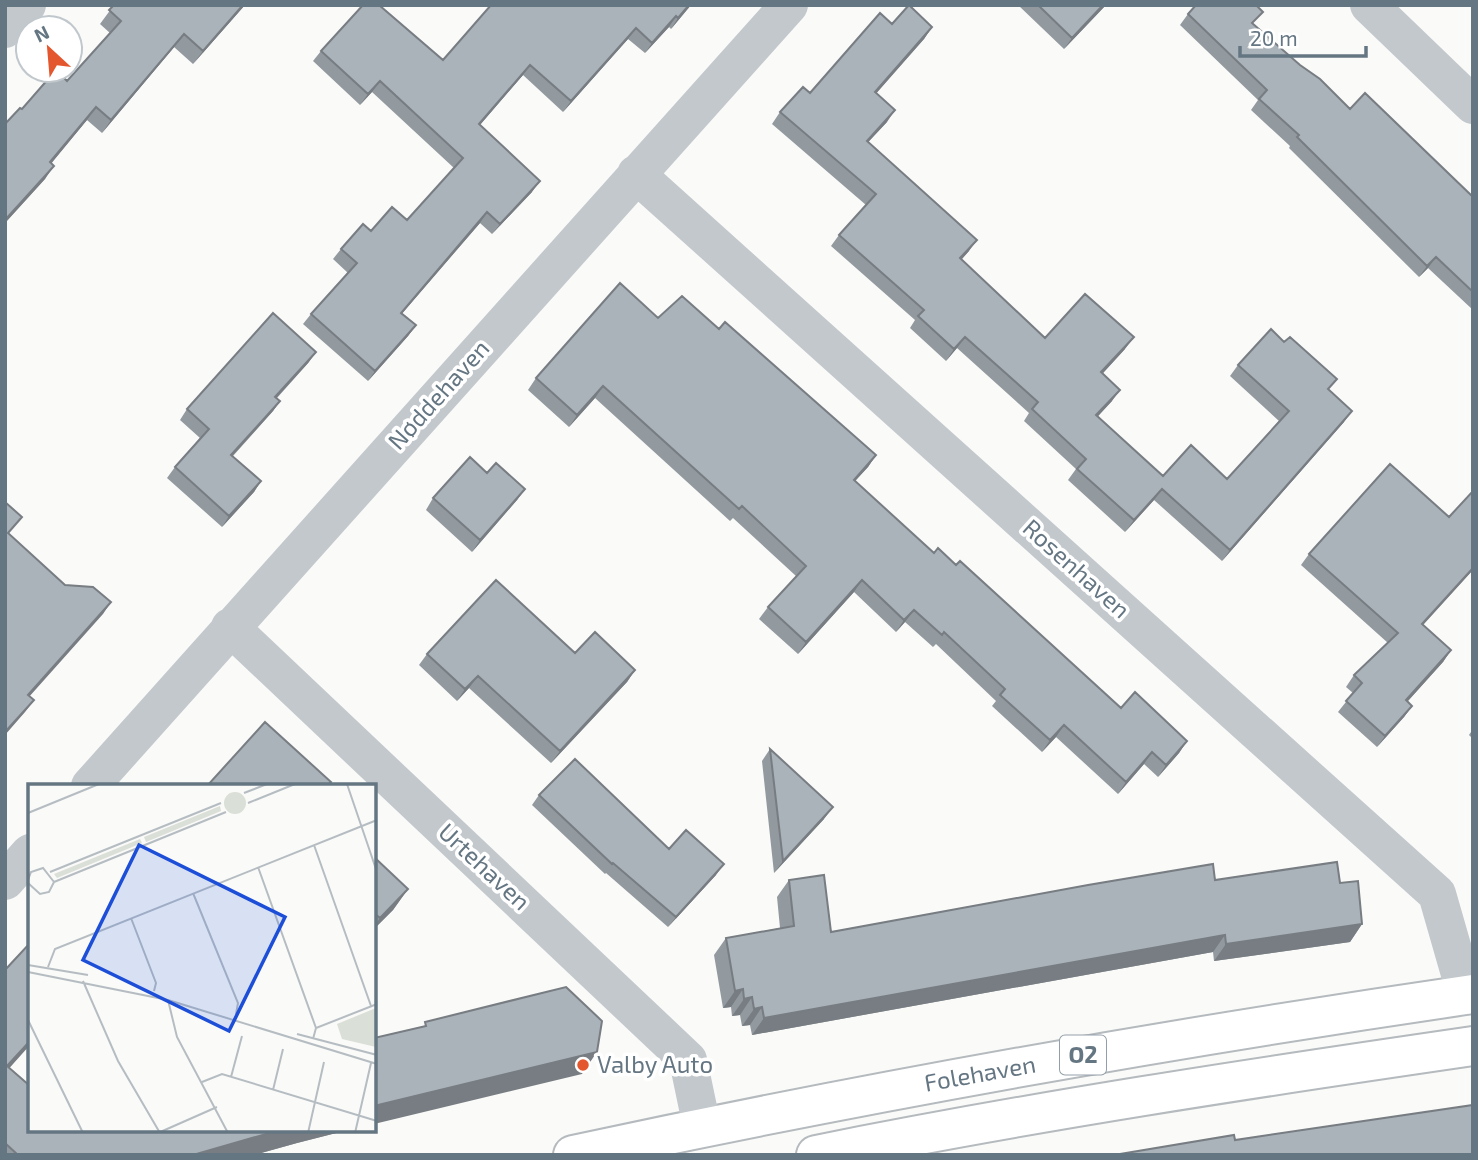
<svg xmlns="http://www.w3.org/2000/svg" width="1478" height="1160" viewBox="0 0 1478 1160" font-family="'Exo 2',sans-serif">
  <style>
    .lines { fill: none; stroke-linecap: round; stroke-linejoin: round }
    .primary-casing { stroke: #b5babe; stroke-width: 42 }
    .minor { stroke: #c3c8cc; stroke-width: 38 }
    .primary { stroke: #fff; stroke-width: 38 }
    .wall { fill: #929a9f }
    .shaded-wall { fill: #777d82 }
    .building { fill: #aab3b9; stroke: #777d82; stroke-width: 2 }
    .poi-dot { fill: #e4572e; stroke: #fff; stroke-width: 2.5 }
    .labels { text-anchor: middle; stroke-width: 7; stroke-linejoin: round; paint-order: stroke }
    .shield { fill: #fff; stroke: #939fa8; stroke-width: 2 }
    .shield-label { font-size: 23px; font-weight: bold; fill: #657683 }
    .street-label { font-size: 24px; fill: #657683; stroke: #fff }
    .poi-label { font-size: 24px; fill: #657683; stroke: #fff; text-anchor: start }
    .inset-road { fill: none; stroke: #b5bdc2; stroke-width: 2 }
    .view { fill: #1d4ed8; fill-opacity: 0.15; stroke: #1d4ed8; stroke-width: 3.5 }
    .inset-edge { fill: none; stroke: #657683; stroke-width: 3.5 }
  </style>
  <rect width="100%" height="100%" fill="#fafaf8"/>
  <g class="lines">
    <defs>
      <path id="primary" d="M573 1155C871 1091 1171 1038 1473 994
        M816 1155C1034 1111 1253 1078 1473 1046"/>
    </defs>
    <!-- primary casing -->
    <use href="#primary" class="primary-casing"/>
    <!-- minor -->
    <path class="minor" d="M1369 5 1473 105
      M5 29 27 5
      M636 174 1437 894 1466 995
      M230 627 688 1060 702 1127
      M90 786 789 5
      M5 881 30 853"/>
    <!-- primary -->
    <use href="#primary" class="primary"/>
  </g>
  <!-- wall -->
  <path class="wall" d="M114 5H245L193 64 174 47 102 133 87 120 51 163 45 179 5 223V124L22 109 67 81 110 33 100 24Z
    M491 5H691L671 29 669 27 645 53 628 39 563 112 523 75 480 125 532 192 492 234 480 223 402 313 416 325 408 336 368 381 303 324 311 314 348 273 333 259 341 249 371 231 407 220 454 168 372 92 360 105 313 61 321 51 443 60Z
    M1018 5H1106L1064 49Z
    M1188 14 1254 25 1350 109 1448 174 1473 197V310L1428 268 1419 277 1289 148 1290 146 1251 110 1258 100 1180 25Z
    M892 24 932 27 924 39 876 93 887 122 868 142 969 251 961 260 1045 338 1125 349 1103 373 1112 401 1097 417 1163 476 1227 479 1279 421 1230 376 1238 365 1329 390 1344 422 1222 561 1154 500 1125 532 1068 480 1076 469 1024 421 1029 413 957 348 946 361 910 328 915 320 831 246 839 235 866 205 772 124 780 112 810 93Z
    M658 318 719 329 876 455 868 467 855 481 934 553 956 565 1121 708 1187 741 1179 753 1158 777 1144 764 1118 794 1056 737 1042 752 992 706 996 701 936 644 933 647 905 622 896 632 854 592 798 654 759 619 768 607 796 576 733 518 730 521 595 398 569 427 528 390 536 378Z
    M309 362 277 398 280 401 273 411 233 456 261 481 254 492 222 527 167 478 175 467 200 438 180 420 187 409Z
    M487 473 525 489 517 500 472 552 426 510 433 498Z
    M1309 554 1423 625 1451 650 1443 662 1407 702 1412 706 1404 717 1377 747 1338 712 1353 693 1346 687 1354 675 1388 643 1301 565Z
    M575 653 635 670 627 682 551 763 469 688 457 701 419 665 427 654Z
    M1473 729V739L1469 735Z
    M770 749 824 819 774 873 762 761Z
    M539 795 669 849 716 875 668 927 606 873 605 874 532 805Z
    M374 857 408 889 393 910 374 929Z
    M789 880 831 932 1215 880 1340 883 1362 924 1350 942 1214 961 1213 952 752 1035 750 1025 742 1026 740 1015 732 1016 731 1007 723 1008 714 955 726 938 780 928 777 897Z
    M5 970 9 1068 30 1130H348L297 1143 254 1155H5Z"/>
  <!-- shaded-wall -->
  <path class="shaded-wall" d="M243 5H245L193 64 203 51Z
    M689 5H691L671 29 678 18Z
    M1103 5H1106L1064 49 1072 38Z
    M676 16 669 27 645 53 652 43Z
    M932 27 924 39 867 104 875 92Z
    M636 28 628 39 563 112 571 101Z
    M184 34 174 47 102 133 111 120Z
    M530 65 523 75 472 134 479 124Z
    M380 81 372 92 360 105 368 94Z
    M96 107 87 120 41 176 50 162Z
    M895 110 887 122 859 152 867 141Z
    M54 166 45 179 5 223V220Z
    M540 181 532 192 492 234 500 224Z
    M487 212 480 223 394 323 401 313Z
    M977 240 969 251 952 270 960 258Z
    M1436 257 1428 268 1419 277 1427 266Z
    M416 325 408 336 368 381 375 371Z
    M965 337 957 348 946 361 954 349Z
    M1134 337 1125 349 1093 384 1101 372Z
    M316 352 309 362 268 407 275 397Z
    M603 386 595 398 569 427 577 415Z
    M1120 390 1112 401 1088 427 1096 415Z
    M280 401 273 411 224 465 231 455Z
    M1352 411 1344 422 1222 561 1230 550Z
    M876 455 868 467 845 492 854 480Z
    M261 481 254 492 222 527 229 516Z
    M525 489 517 500 472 552 480 540Z
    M1162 489 1154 500 1125 532 1134 520Z
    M1473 568V570L1414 635 1422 624Z
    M862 580 854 592 798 654 806 642Z
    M111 602 103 614 20 707 28 695Z
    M914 610 905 622 896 632 904 620Z
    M1451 650 1443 662 1398 712 1406 700Z
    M635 670 627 682 551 763 560 751Z
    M478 676 469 688 457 701 465 689Z
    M34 700 25 712 5 735V732Z
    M1412 706 1404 717 1377 747 1385 736Z
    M1064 725 1056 737 1042 752 1050 740Z
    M1187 741 1179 753 1158 777 1166 765Z
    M1152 752 1144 764 1118 794 1126 782Z
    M833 807 824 819 774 873 783 861Z
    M724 864 716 875 668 927 676 917Z
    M408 889 393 910 374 929V926L380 918Z
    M1362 924 1350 942 1214 961 1226 944Z
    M1225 935 1213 952 752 1035 764 1018Z
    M743 989 731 1007 723 1008 735 991Z
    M752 997 740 1015 732 1016 744 999Z
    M762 1007 750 1025 742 1026 754 1009Z
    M30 1041V1045L5 1073V1069Z
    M597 1052 582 1074 374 1124V1106Z
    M280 1130H348L297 1143 254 1155H193Z"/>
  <!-- building -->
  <path class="building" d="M114 5H243L203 51 184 34 111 120 96 107 50 162 54 166 5 220V124L20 108 22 109 56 70 67 81 121 21 109 10Z
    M363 5H379L443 60 491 5H689L678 18 676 16 652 43 636 28 571 101 530 65 479 124 540 181 500 224 487 212 401 313 416 325 375 371 311 314 357 263 341 249 363 224 371 231 392 207 407 220 463 158 380 81 368 94 321 51Z
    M909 5 932 27 875 92 895 110 867 141 977 240 960 258 1045 338 1085 294 1134 337 1101 372 1120 390 1096 415 1163 476 1191 445 1227 479 1289 411 1238 365 1271 329 1284 342 1290 337 1337 379 1328 389 1352 411 1230 550 1162 489 1134 520 1077 469 1086 459 1032 409 1038 402 965 337 954 349 918 316 924 310 839 235 876 194 780 112 803 87 810 93 880 13 892 24Z
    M1038 5H1103L1072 38Z
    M1196 5H1256L1263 12 1252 23 1300 65 1320 79 1350 109 1365 93 1473 197V292L1436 257 1427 266 1297 137 1299 135 1259 99 1267 90 1188 14Z
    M620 283 658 318 682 296 719 329 725 322 876 455 854 480 934 553 938 548 956 565 960 561 1121 708 1135 692 1187 741 1166 765 1152 752 1126 782 1064 725 1050 740 1000 695 1005 689 944 632 942 635 914 610 904 620 862 580 806 642 768 607 806 566 742 506 739 509 603 386 577 415 536 378Z
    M273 313 316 352 275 397 280 401 231 455 261 481 229 516 175 467 209 429 187 409Z
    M470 457 487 473 496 463 525 489 480 540 433 498Z
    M1390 464 1449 517 1473 491V568L1422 624 1451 650 1406 700 1412 706 1385 736 1346 701 1362 683 1354 675 1398 633 1309 554Z
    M5 502 22 517 8 533 65 585 93 587 111 602 28 695 34 700 5 732Z
    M496 580 575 653 595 632 635 670 560 751 478 676 465 689 427 654Z
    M265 722 331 782 327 786H207Z
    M770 749 833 807 783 861Z
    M575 759 669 849 686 830 724 864 676 917 613 863 612 864 539 795Z
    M374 857 408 889 380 918 374 913Z
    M1337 862 1340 883 1358 881 1362 924 1226 944 1225 935 764 1018 762 1007 754 1009 752 997 744 999 743 989 735 991 726 938 794 926 789 880 824 875 831 932 1088 885 1213 864 1215 880Z
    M30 943V1041L7 1066 30 1086V1130H280L193 1155H18L5 1143V970Z
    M566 987 602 1021 597 1052 374 1106V1038L426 1026 425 1022Z
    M1473 1105V1155H1114L1234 1135 1235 1140Z"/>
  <!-- markers -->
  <circle class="poi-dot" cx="583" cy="1065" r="7"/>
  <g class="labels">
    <!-- shield labels -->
    <rect class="shield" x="1060" y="1035.5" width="46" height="39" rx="5"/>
    <g class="shield-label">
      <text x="1083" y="1063">O2</text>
    </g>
    <!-- street labels -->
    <g class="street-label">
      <text transform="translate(439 395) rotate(-48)" y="8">Nøddehaven</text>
      <text transform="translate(1076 569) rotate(42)" y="8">Rosenhaven</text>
      <text transform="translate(484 867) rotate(43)" y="8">Urtehaven</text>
      <text transform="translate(980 1074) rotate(-10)" y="8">Folehaven</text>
    </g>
    <!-- poi labels -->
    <g class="poi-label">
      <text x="597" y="1073">Valby Auto</text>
    </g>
  </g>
  <!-- overview -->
  <g transform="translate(28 784)">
    <rect width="348" height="348" fill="#fafaf8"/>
    <path d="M196 19a11 11 0 1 1 22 0a11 11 0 1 1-22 0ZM192 22 193 27 118 58 116 53ZM112 55 114 59 29 94 26 90ZM348 224V263L314 255 309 240Z" fill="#dadfd7"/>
    <path class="inset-road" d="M319 0 349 88M216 9 239 0M220 19 267 0M0 29 71 0M286 61 343 222M230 83 288 244M22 88 193 19M0 96 3 88 15 84 26 98 21 108 12 110 0 99M26 98 198 28M165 109 210 219 208 230M103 134 128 199 126 207M0 181 60 191M20 183 27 165 349 36M0 188 140 216 349 280M55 197 90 277 132 349M140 216 149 253 200 349M0 236 55 349M269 250 349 271M285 255 288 244 349 220M203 293 214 252M174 298 194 290 349 337M245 306 255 265M130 349 189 323M280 349 296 278M327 349 343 279"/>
    <path class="view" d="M111 61 257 133 201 247 55 176Z"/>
    <rect width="348" height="348" class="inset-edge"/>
  </g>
  <!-- border -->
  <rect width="1478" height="1160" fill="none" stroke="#657683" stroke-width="14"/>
  <!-- north arrow -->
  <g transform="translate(49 49) rotate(334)"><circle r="33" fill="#ffffff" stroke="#c1c8cd" stroke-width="2"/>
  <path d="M0-5L12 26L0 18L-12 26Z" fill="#e4572e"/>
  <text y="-10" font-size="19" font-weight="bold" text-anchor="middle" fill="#657683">N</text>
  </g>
  <!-- scale -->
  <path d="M1240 46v10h126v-10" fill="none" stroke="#657683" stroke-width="3.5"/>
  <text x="1250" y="46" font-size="21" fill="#657683" stroke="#ffffff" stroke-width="5" paint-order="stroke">20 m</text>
</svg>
